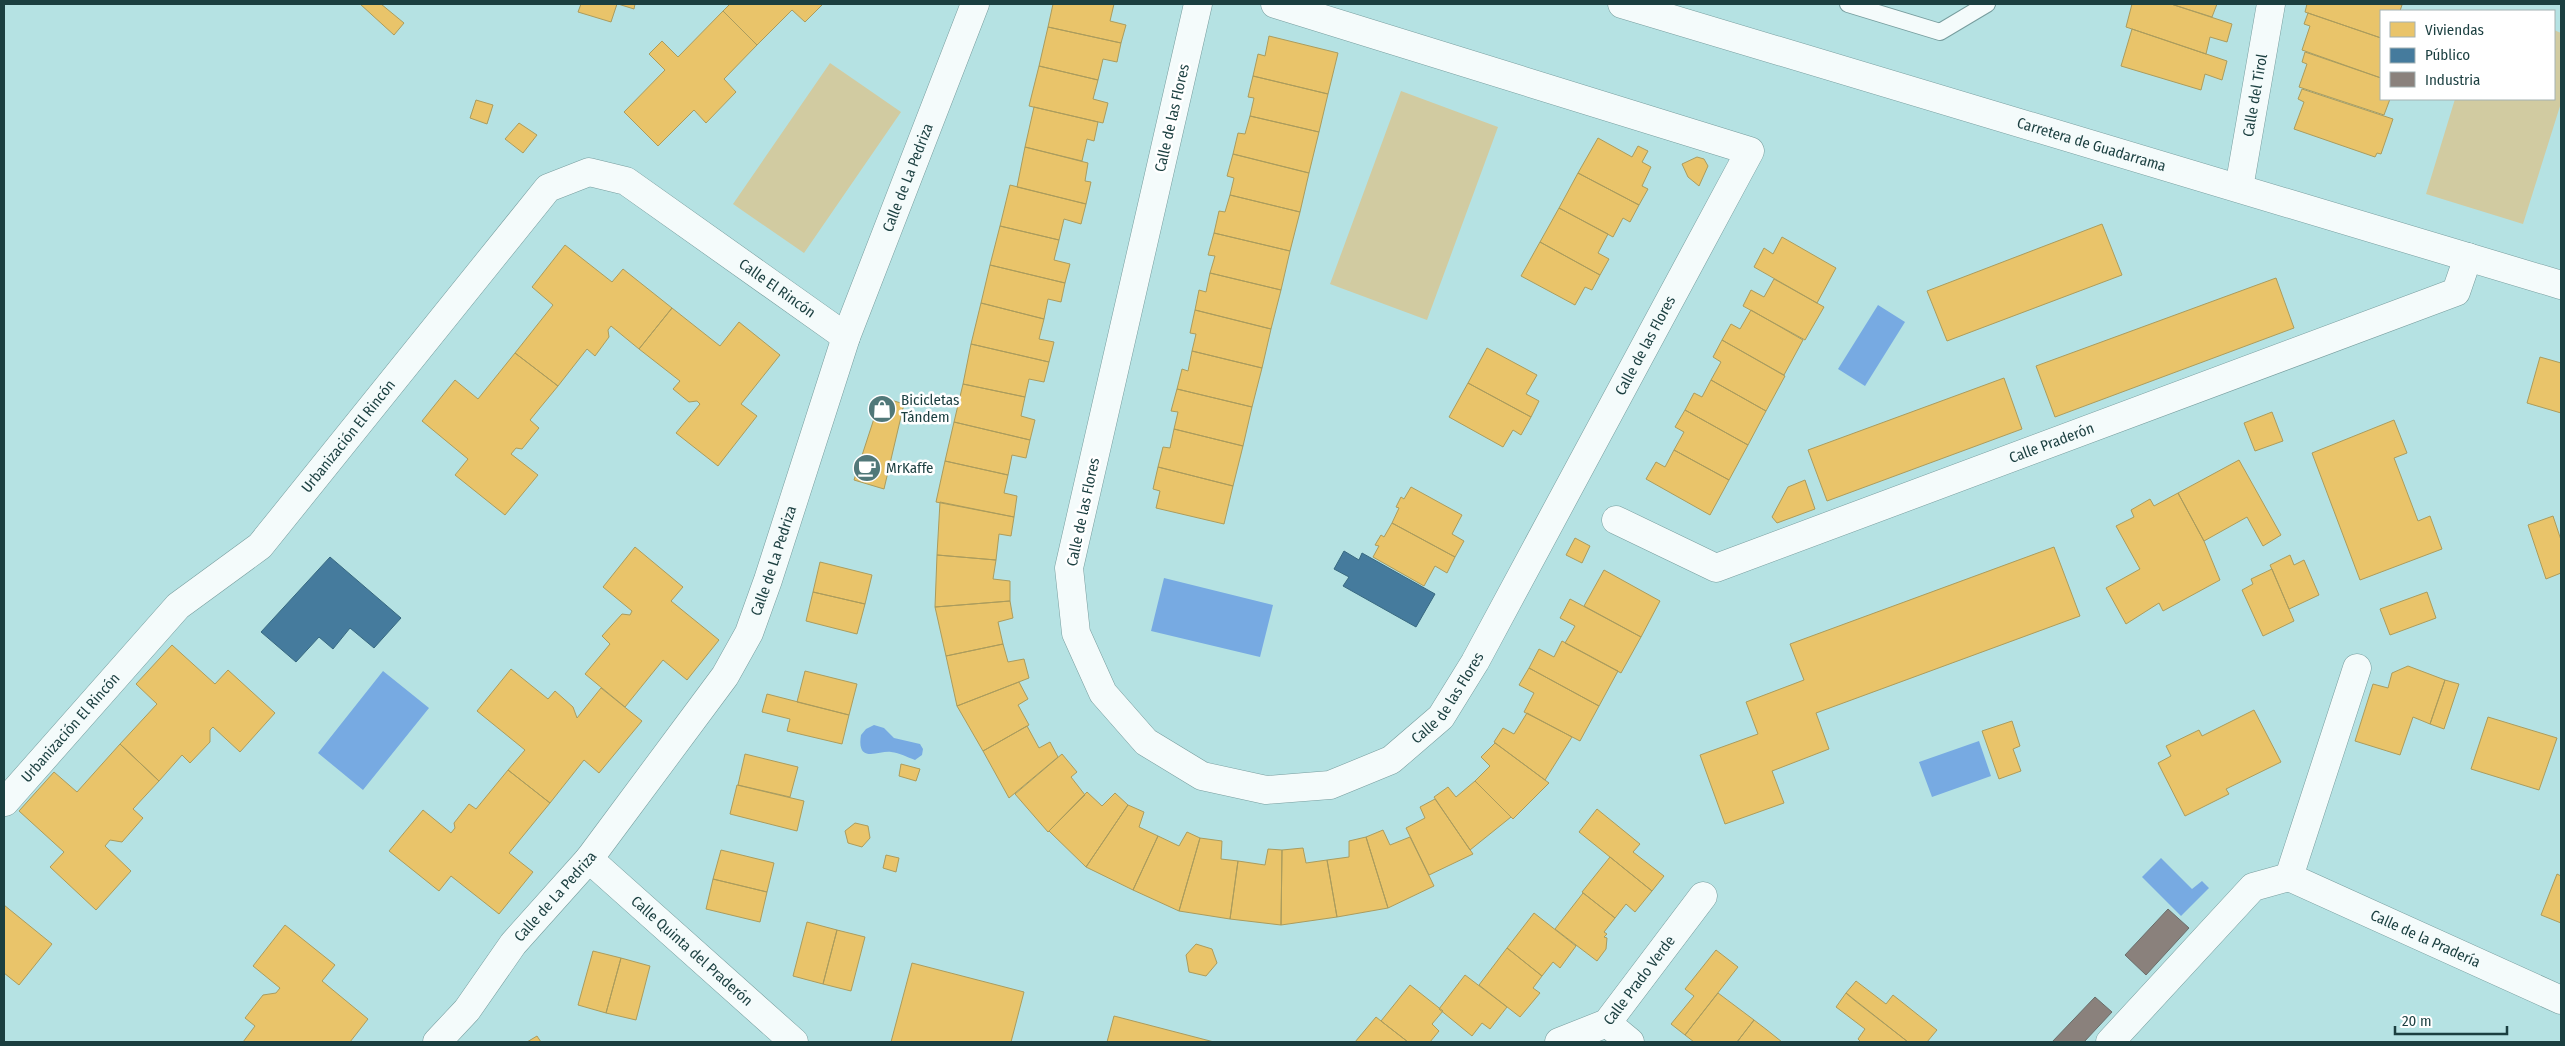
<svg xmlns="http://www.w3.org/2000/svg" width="2565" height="1046" viewBox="0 0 2565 1046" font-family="'Fira Sans Condensed',sans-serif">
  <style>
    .green { fill: #d1cba1 }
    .water { fill: #77aae2 }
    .homes { fill: #e9c46a; stroke: #ab9c5d }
    .public { fill: #457b9d; stroke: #386981 }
    .industry { fill: #8a817c; stroke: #696d6a }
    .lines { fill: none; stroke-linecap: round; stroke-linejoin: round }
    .lane-casing { stroke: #779d9e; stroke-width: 18 }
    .street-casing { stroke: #779d9e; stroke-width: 29 }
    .secondary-casing { stroke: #779d9e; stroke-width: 29 }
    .lane { stroke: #f4fbfb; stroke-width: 16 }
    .street { stroke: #f4fbfb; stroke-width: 28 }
    .secondary { stroke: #f4fbfb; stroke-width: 28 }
    .labels { text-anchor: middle; stroke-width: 5; stroke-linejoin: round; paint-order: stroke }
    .street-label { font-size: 15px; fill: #1b3f40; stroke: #fff }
    .poi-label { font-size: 15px; fill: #1b3f40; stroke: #fff; text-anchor: start }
  </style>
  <rect width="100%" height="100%" fill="#b5e2e3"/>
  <!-- green -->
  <path class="green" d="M2554 30 2561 33V103L2523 224 2426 194 2455 99H2554Z
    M830 63 901 112 804 253 733 204Z
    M1401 91 1498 127 1427 320 1330 284Z"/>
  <!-- water -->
  <path class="water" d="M1878 305 1905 322 1865 386 1838 369Z
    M1164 578 1273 605 1260 657 1151 631Z
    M383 671 429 708 363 790 318 753Z
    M874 725 884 728 894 738 920 744 923 749 922 755 915 760C907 757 900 753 891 752 880 750 856 765 861 735L866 729Z
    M1979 741 1991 776 1932 797 1919 762Z
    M2161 858 2192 889 2202 881 2209 888 2181 916 2142 877Z"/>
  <!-- homes -->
  <path class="homes" d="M360 4H381L404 23 394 35Z
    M581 4H617L611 22 578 12Z
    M618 4H635L634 9Z
    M730 4H823L805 22 792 10 757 45 723 11Z
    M1053 4H1114L1110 21 1126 25 1121 43 1048 27Z
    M2132 4H2171L2232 24 2227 42 2210 37 2206 54 2126 27Z
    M2171 4H2217L2212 17Z
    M2307 4H2397L2402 5 2400 11H2381V38L2305 12Z
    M723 11 757 45 724 79 736 92 706 123 694 110 658 146 624 112 665 70 649 54 662 41 678 57Z
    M2308 13 2381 38V78L2302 50 2310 26 2304 24Z
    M1048 27 1121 43 1117 62 1103 59 1098 80 1039 66Z
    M2132 29 2227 61 2222 80 2205 74 2201 90 2121 66Z
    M1269 36 1338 53 1328 94 1253 76 1258 54 1265 56Z
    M2305 52 2381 78V99H2390L2384 115 2299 87 2307 64 2302 62Z
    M1039 66 1098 80 1093 99 1108 103 1103 123 1029 106Z
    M1253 76 1328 94 1319 132 1250 116 1254 98 1248 97Z
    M2302 89 2393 119 2381 154 2377 153 2375 157 2294 129 2304 102 2298 99Z
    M476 100 493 105 487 124 470 118Z
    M1034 107 1098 122 1094 141 1087 139 1082 161 1025 147Z
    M1250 116 1319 132 1309 173 1233 154 1238 133 1245 134Z
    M519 123 537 135 523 153 505 139Z
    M1598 138 1632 157 1638 146 1648 151 1642 162 1651 167 1642 186 1648 189 1639 205 1578 173Z
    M1025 147 1088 163 1085 181 1091 182 1086 204 1017 187Z
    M1233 154 1309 173 1300 212 1230 195 1234 178 1227 176Z
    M1697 157 1704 159 1708 166 1699 186 1688 177 1682 164Z
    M1578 173 1639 205 1630 222 1623 218 1613 237 1559 208Z
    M1010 185 1086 204 1081 224 1064 219 1059 240 1000 226Z
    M1230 195 1300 212 1290 251 1214 233 1219 211 1225 212Z
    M1559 208 1608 234 1598 253 1609 259 1600 275 1540 242Z
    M2102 224 2122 275 1947 341 1927 291Z
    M1000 226 1059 240 1054 260 1070 264 1065 283 990 265Z
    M1214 233 1290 251 1281 290 1210 273 1215 256 1208 255Z
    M1782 237 1836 268 1817 303 1754 267 1764 248 1773 254Z
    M1540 242 1600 275 1592 290 1585 287 1575 305 1521 276Z
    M565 245 612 282 623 269 672 308 639 349 611 326 608 330 609 337 595 356 587 349 558 386 515 353 553 305 532 287Z
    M990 265 1065 283 1061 302 1048 299 1044 319 981 303Z
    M1210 273 1281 290 1271 329 1195 310 1199 290 1206 292Z
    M2276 278 2294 328 2055 417 2036 366Z
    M1774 279 1824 307 1805 340 1743 306 1751 290 1764 297Z
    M981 303 1044 319 1039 339 1054 342 1049 362 971 344Z
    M672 308 720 346 739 322 780 355 741 404 757 416 718 466 676 433 700 404 697 401 689 402 673 389 680 381 639 349Z
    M1195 310 1271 329 1262 368 1192 351 1196 334 1190 333Z
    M1751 310 1803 340 1784 375 1722 340 1731 324 1740 329Z
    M1722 340 1785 376 1766 411 1711 380 1721 362 1713 357Z
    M971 344 1049 362 1044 382 1029 379 1025 397 963 384Z
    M1487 348 1537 375 1526 394 1539 401 1531 417 1468 383Z
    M1192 351 1262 368 1252 407 1177 389 1182 369 1188 371Z
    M515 353 558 386 530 420 539 428 522 449 516 448 511 454 538 475 505 515 455 475 468 459 422 421 455 380 478 399Z
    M2540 357 2561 363V413L2527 403Z
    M2004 378 2022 429 1827 501 1808 450Z
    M1711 380 1766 411 1748 445 1685 410 1694 393 1702 397Z
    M1468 383 1531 417 1521 435 1513 430 1503 447 1449 417Z
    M963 384 1025 397 1021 416 1035 420 1030 440 954 422Z
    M1177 389 1252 407 1243 446 1174 429 1178 412 1171 411Z
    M881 397 904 404 884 489 854 480Z
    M1685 410 1748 445 1729 480 1674 450 1684 432 1675 427Z
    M2272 412 2283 441 2255 451 2244 423Z
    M2394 420 2407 453 2394 458 2418 521 2430 516 2442 549 2360 580 2312 453Z
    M954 422 1030 440 1026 458 1012 455 1008 475 945 461Z
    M1174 429 1243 446 1233 486 1158 467 1163 447 1170 448Z
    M1674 450 1729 480 1710 515 1646 479 1656 462 1665 467Z
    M2239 460 2281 535 2263 546 2247 517 2204 541 2178 493Z
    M945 461 1008 475 1004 493 1017 496 1014 517 936 502Z
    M1158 467 1233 486 1224 524 1156 508 1160 491 1153 489Z
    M1805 480 1815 509 1777 523 1772 517 1788 487Z
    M1411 487 1462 515 1452 534 1464 541 1455 557 1392 523 1399 508 1396 507 1401 497 1404 499Z
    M2178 493 2204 541 2220 580 2163 611 2159 603 2126 624 2106 588 2140 569 2116 526 2134 517 2131 510 2150 499 2154 506Z
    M940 502 1014 517 1011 536 999 534 996 560 937 555Z
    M2553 516 2561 540V573L2546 579 2528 525Z
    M1392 523 1455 557 1447 573 1435 566 1424 586 1373 557 1379 546 1375 545 1381 535 1384 537Z
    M1575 538 1590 546 1582 563 1566 555Z
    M635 547 683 587 671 601 719 640 687 680 663 660 625 707 585 674 610 644 602 636 622 614 630 615 632 611 603 587Z
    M2054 547 2080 616 1816 713 1829 749 1772 771 1784 803 1725 824 1700 755 1758 734 1746 702 1804 680 1790 644Z
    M937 555 996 560 993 579 1010 581V601L935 607Z
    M2290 555 2294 565 2304 560 2319 595 2289 609 2270 565Z
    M820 562 872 575 865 604 813 592Z
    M2272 569 2294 621 2263 636 2242 590 2253 584 2251 579Z
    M1604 570 1660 601 1641 637 1584 606Z
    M813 592 865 604 857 634 806 621Z
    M2427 592 2436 618 2390 635 2380 609Z
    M1570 599 1641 637 1621 673 1565 643 1575 626 1560 618Z
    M1010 601 1013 618 998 622 1003 644 946 656 935 607Z
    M1562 641 1618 671 1599 706 1529 668 1539 649 1554 657Z
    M1003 644 1008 662 1024 659 1029 678 957 706 946 656Z
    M172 645 215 684 228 670 275 713 240 752 213 727 210 730V742L190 763 182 755 159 781 120 744 157 704 136 684Z
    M2408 666 2445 680 2430 724 2413 717 2400 755 2355 741 2373 684 2388 688 2392 673Z
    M1529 668 1599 706 1580 741 1524 712 1534 693 1519 685Z
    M511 669 548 699 555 691 573 707 577 718 601 688 642 721 599 773 584 760 550 803 508 770 525 750 477 711Z
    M805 671 857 684 849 715 797 702Z
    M2445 680 2459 684 2444 729 2430 724Z
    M1019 682 1028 699 1018 705 1029 725 983 751 957 706Z
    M767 694 849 715 842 744 787 731 790 719 762 712Z
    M2254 710 2281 762 2226 789 2229 794 2185 816 2158 763 2171 756 2166 746 2199 730 2202 736Z
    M1527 713 1572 737 1545 780 1494 742 1503 728 1514 734Z
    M2488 717 2557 738 2539 790 2471 769Z
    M2012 721 2020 746 2013 749 2021 771 1999 779 1982 731Z
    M1027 726 1039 748 1050 742 1058 757 1009 798 983 751Z
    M1495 743 1549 783 1513 819 1475 781 1490 766 1481 757Z
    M120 744 159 781 133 809 143 818 122 842 110 840 105 846 131 871 96 910 50 867 64 852 19 811 54 772 77 792Z
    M745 754 798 767 790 797 738 785Z
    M1062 754 1077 772 1071 777 1085 795 1048 832 1015 794Z
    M901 764 920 769 916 781 899 776Z
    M508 770 550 803 509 853 533 872 499 914 451 876 439 891 389 851 423 810 451 833 455 828 454 823 469 804 476 809Z
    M1475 781 1511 817 1470 850 1434 797 1448 787 1456 797Z
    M737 785 804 801 797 831 730 814Z
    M1087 792 1102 806 1115 793 1128 805 1086 867 1049 831Z
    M1435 799 1473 854 1429 875 1406 828 1425 818 1420 807Z
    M1128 805 1144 812 1139 827 1158 836 1133 890 1086 867Z
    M1597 809 1640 844 1633 852 1664 876 1652 891 1579 832Z
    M855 823 868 826 870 838 862 847 848 843 845 831Z
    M1383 830 1390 845 1410 837 1434 886 1388 908 1366 837Z
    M1187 832 1200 838 1179 911 1133 890 1158 836 1179 846Z
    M1366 837 1388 908 1337 917 1327 860 1349 857V841Z
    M1200 838 1222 841 1221 859 1238 861 1230 919 1179 911Z
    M1303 848 1306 863 1327 860 1337 917 1281 925 1282 850Z
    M1268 849 1282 850 1281 925 1230 919 1238 861 1265 865Z
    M721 850 774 863 767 892 713 879Z
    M886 855 899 858 896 872 883 868Z
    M1610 857 1652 891 1635 912 1626 904 1615 918 1582 892Z
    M2557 874 2561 876V923L2541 915Z
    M713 879 767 892 760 922 706 909Z
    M1583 893 1615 918 1604 932 1607 934 1604 937 1607 938 1606 949 1597 961 1555 929Z
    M4 905 52 944 19 985 4 973Z
    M1534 913 1576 946 1560 968 1553 962 1542 976 1507 948Z
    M807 922 837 930 823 984 793 976Z
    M285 925 335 965 322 981 368 1019 350 1042H243L255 1026 245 1018 263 995 276 993 280 988 253 966Z
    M837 930 865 937 851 991 823 984Z
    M1196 944 1212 949 1217 963 1206 976 1189 972 1186 955Z
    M1507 948 1542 976 1533 988 1540 993 1520 1017 1479 985Z
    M1716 950 1738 967 1685 1035 1671 1024 1694 996 1685 989Z
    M593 951 621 958 606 1013 578 1005Z
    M621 958 650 966 636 1020 606 1013Z
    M912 963 1024 992 1011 1042H891Z
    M1465 975 1507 1007 1490 1029 1482 1023 1472 1036 1439 1009Z
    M1856 981 1886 1004 1893 995 1937 1030 1927 1042H1908L1846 993Z
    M1410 985 1443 1011 1432 1024 1439 1031 1430 1042H1408L1381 1021Z
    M1718 993 1754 1020 1737 1042H1694L1685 1035Z
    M1846 993 1854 1000 1908 1042H1861L1858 1039 1865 1029 1836 1007Z
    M1114 1016 1214 1042H1107Z
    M1376 1017 1381 1021 1408 1042H1355Z
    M1754 1020 1767 1030 1782 1042H1737Z
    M537 1036 541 1042H527Z"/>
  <!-- public -->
  <path class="public" d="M1344 551 1359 560 1362 553 1435 594 1416 627 1343 586 1349 577 1334 569Z
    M330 557 401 618 374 648 350 628 333 649 319 637 296 662 261 632Z"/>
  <!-- industry -->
  <path class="industry" d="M2168 909 2189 928 2146 975 2125 955Z
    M2095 997 2112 1012 2084 1042H2052Z"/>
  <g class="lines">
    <defs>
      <path id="lane" d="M1848 4 1940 32 1987 4"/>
      <g id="street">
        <path id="s1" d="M1198 4 1069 568 1076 633 1103 693 1146 742 1202 776 1266 790 1330 785 1391 760 1441 717 1475 662 1750 151 1275 4"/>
        <path id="s2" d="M2239 188 2271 4"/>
        <path id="s3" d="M1616 520 1716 568 2456 292 2468 257"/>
        <path id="s4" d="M5 802 178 606 260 546 548 188 589 172 626 181 846 337"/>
        <path id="s5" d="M589 859 794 1042"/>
        <path d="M2289 877 2357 668"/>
        <path d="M1607 1023 1630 1042"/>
        <path id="s6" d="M437 1042 467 1010 513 944 589 859 725 676 749 633 768 580 846 337 975 4"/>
        <path id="s7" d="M1559 1042 1607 1023 1703 896"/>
        <path id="s8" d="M2110 1042 2253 887 2289 877 2561 1000"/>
      </g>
      <g id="secondary">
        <path id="s9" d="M1622 4 2561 285"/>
      </g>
    </defs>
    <!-- lane casing -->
    <use href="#lane" class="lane-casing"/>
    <!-- street casing -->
    <use href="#street" class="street-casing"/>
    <!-- secondary casing -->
    <use href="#secondary" class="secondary-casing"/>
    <!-- lane -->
    <use href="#lane" class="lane"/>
    <!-- street -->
    <use href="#street" class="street"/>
    <!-- secondary -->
    <use href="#secondary" class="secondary"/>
  </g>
  <!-- icons -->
  <defs>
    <symbol id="shop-disc" viewBox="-11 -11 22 22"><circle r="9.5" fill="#517879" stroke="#fff"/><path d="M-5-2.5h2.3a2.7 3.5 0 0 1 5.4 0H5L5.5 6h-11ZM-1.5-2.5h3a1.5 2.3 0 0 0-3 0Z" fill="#fff"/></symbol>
    <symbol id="cafe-disc" viewBox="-11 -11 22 22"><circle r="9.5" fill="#517879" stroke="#fff"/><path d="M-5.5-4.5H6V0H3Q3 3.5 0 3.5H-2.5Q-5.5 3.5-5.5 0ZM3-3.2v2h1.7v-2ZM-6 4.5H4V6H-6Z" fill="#fff"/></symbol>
  </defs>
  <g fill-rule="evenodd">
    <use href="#shop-disc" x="866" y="393" width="32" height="32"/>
    <use href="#cafe-disc" x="851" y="452" width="32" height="32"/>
  </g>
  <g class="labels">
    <!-- street labels -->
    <g class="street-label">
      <text dy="5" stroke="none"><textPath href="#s2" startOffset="94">Calle del Tirol</textPath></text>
      <text transform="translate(1172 118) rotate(-77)" y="5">Calle de las Flores</text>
      <text dy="5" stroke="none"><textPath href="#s9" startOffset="490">Carretera de Guadarrama</textPath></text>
      <text dy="5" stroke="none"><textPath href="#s6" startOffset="998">Calle de La Pedriza</textPath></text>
      <text dy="5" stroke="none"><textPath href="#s4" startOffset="1090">Calle El Rincón</textPath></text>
      <text dy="5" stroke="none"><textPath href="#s1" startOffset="1526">Calle de las Flores</textPath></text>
      <text dy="5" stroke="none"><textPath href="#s4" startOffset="504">Urbanización El Rincón</textPath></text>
      <text dy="5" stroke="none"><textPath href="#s3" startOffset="469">Calle Praderón</textPath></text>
      <text transform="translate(1083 512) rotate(-78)" y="5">Calle de las Flores</text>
      <text dy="5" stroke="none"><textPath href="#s6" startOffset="592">Calle de La Pedriza</textPath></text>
      <text dy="5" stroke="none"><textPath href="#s1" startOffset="1121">Calle de las Flores</textPath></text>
      <text dy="5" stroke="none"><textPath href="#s4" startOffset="99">Urbanización El Rincón</textPath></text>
      <text dy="5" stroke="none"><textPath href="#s6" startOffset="188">Calle de La Pedriza</textPath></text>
      <text dy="5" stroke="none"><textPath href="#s8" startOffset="398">Calle de la Pradería</textPath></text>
      <text dy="5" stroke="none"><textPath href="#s5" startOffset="138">Calle Quinta del Praderón</textPath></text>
      <text dy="5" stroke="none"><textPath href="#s7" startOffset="105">Calle Prado Verde</textPath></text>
    </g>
    <!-- poi labels -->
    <g class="poi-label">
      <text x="901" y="405">Bicicletas<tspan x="901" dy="17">Tándem</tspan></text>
      <text x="886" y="473">MrKaffe</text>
    </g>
  </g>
  <!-- border -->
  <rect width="2565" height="1046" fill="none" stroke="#1b3f40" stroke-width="10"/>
  <!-- legend -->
  <rect x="2380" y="10" width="175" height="90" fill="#ffffff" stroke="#a4b2b3"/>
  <rect x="2390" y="22" width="25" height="15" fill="#e9c46a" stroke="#a4b2b3"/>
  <text x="2425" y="35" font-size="15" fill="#1b3f40">Viviendas</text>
  <rect x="2390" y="48" width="25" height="15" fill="#457b9d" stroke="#a4b2b3"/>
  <text x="2425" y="60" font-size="15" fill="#1b3f40">Público</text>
  <rect x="2390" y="72" width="25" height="15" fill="#8a817c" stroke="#a4b2b3"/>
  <text x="2425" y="85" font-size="15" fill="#1b3f40">Industria</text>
  <!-- scale -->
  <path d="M2395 1026v8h112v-8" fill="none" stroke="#1b3f40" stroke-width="2.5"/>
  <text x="2402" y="1026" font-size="15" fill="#1b3f40" stroke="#ffffff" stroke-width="4" paint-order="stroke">20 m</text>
</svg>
